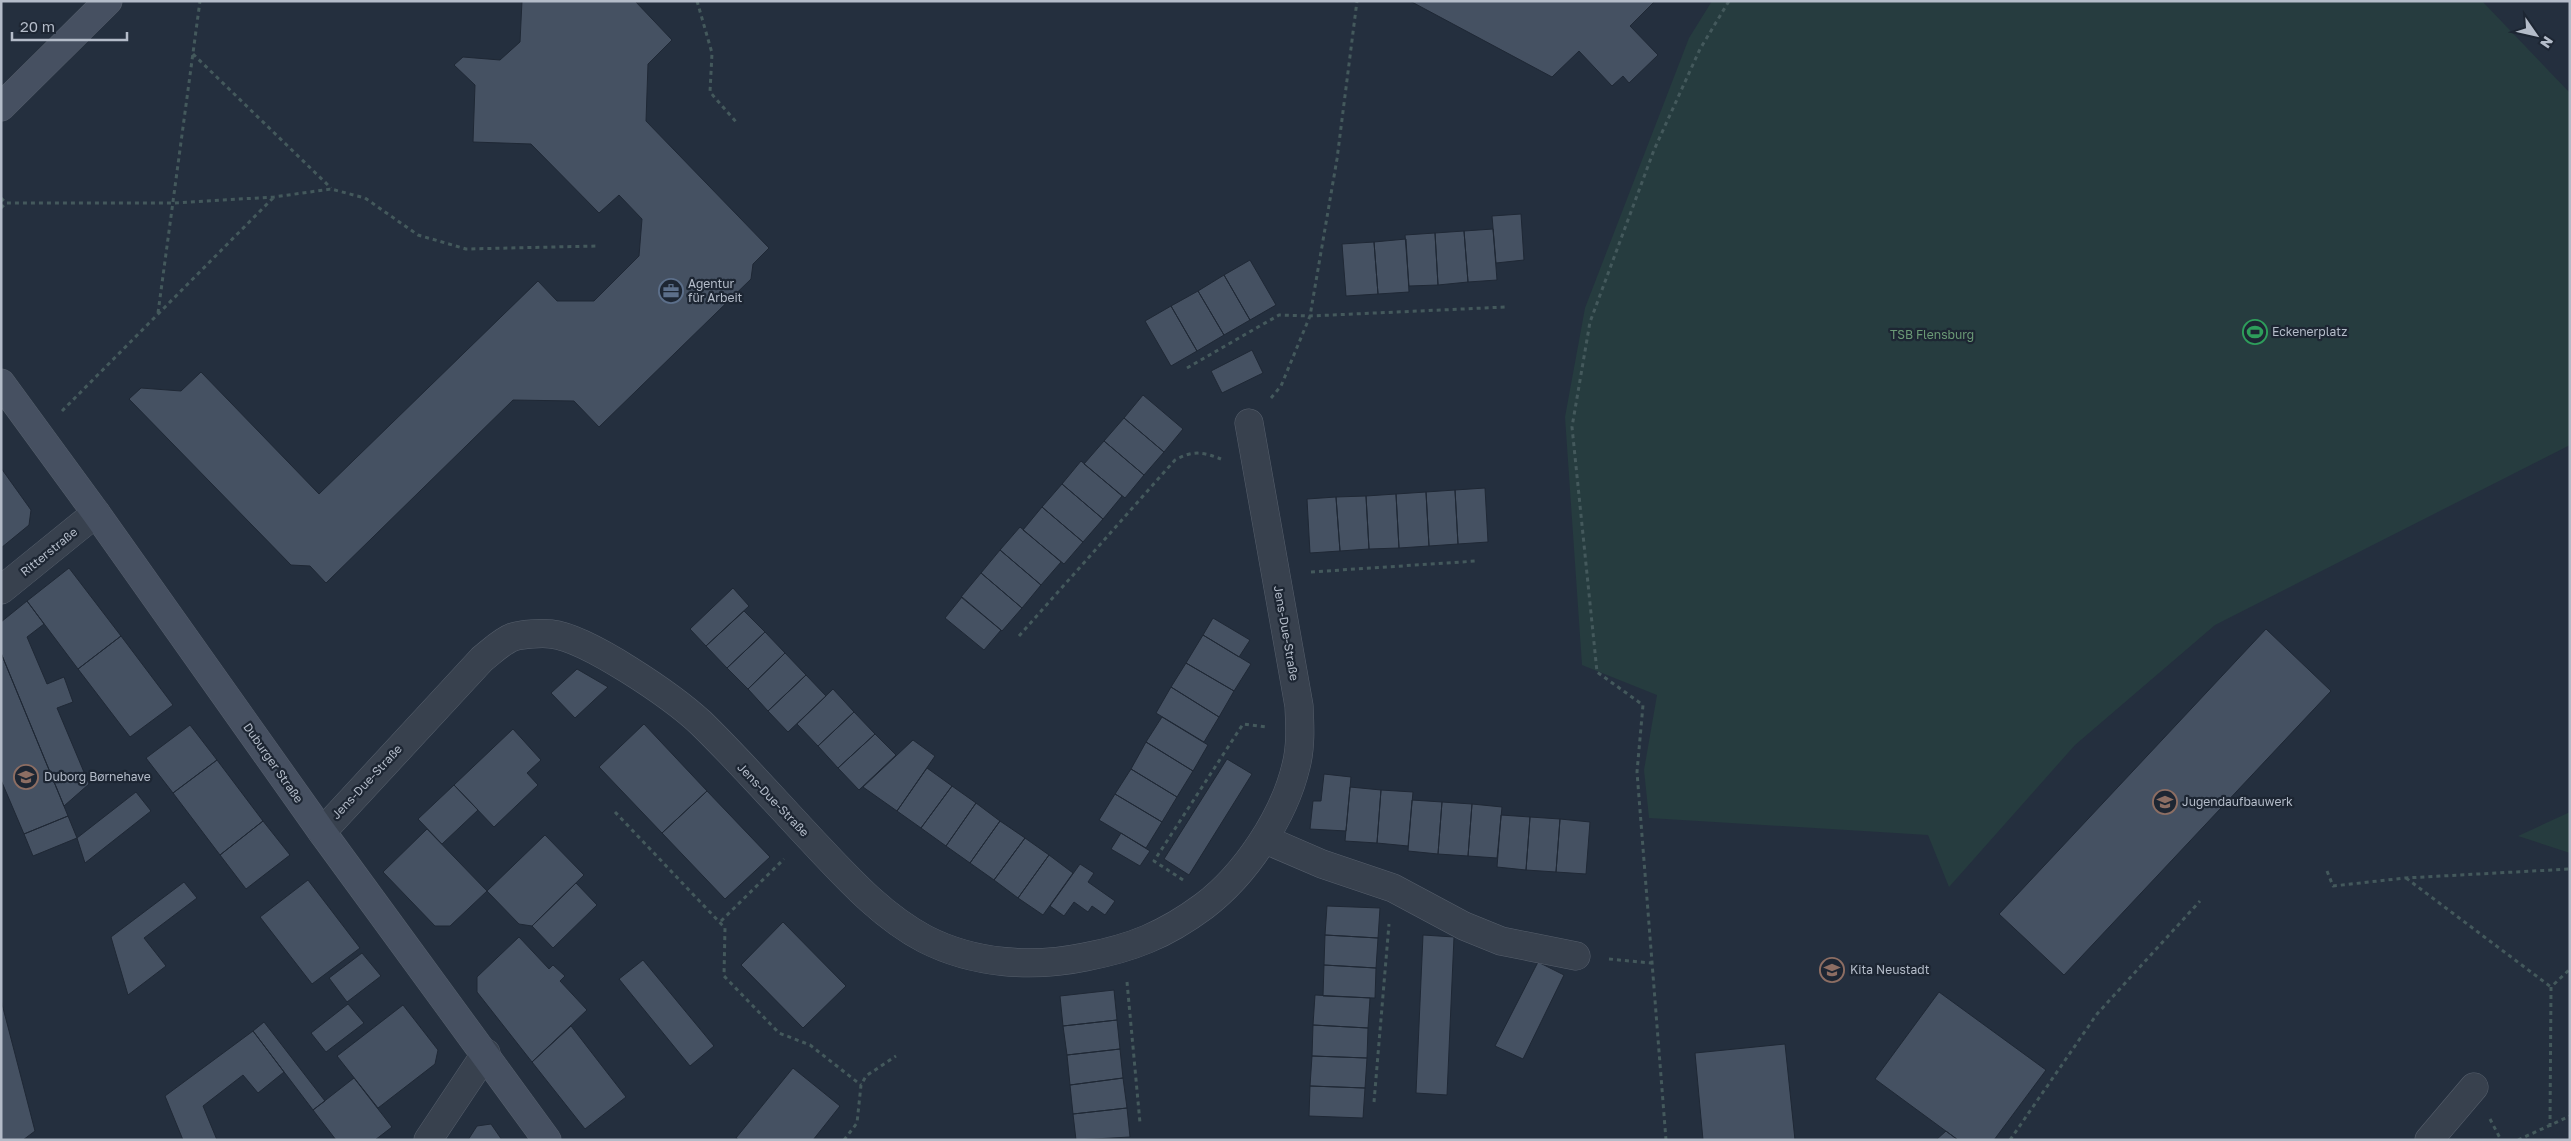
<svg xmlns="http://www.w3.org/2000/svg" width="2571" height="1141" viewBox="0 0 2571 1141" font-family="'Golos Text',sans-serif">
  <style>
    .green { fill: #263c3f }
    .building { fill: #455162; stroke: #1f2835 }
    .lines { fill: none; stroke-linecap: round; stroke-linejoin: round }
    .street-casing { stroke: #565f6c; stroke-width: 29 }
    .secondary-casing { stroke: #565f6c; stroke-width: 29 }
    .path { stroke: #44595c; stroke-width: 3; stroke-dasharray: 4 4; stroke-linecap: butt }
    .street { stroke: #38414e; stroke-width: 28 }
    .secondary { stroke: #465061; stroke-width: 28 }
    .labels { text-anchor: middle; stroke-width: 4.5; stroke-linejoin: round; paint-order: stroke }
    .poi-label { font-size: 12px; fill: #b4bcc9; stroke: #1d2633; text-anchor: start }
    .park-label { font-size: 12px; fill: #6b9a76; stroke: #1d2633 }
    .street-label { font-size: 12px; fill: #b4bcc9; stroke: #1d2633 }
  </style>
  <rect width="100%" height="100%" fill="#242f3e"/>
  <!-- green -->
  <path class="green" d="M1712 1H2482L2570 93V445L2215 625 2075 745 1949 887 1928 835 1649 818 1644 770 1657 695 1582 665 1565 417 1585 308 1689 38Z
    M2570 812V853L2518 836Z"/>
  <!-- building -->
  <path class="building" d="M522 1H635L672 40 648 64 646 121 769 248 753 264 751 279 599 427 574 401 513 400 326 583 310 566 291 565 129 399 141 388 181 391 201 372 319 494 538 281 557 301H594L639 256 642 219 619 195 599 213 531 144 473 142 475 85 454 65 463 57 500 60 520 42Z
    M1410 1H1655L1630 26 1658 55 1629 83 1623 76 1612 86 1579 51 1552 77Z
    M1521 214 1524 260 1496 263 1492 216Z
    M1493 229 1497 280 1468 282 1464 231Z
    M1464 231 1468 282 1438 285 1435 233Z
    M1435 233 1438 285 1409 286 1405 235Z
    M1406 239 1409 292 1378 294 1374 242Z
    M1374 242 1378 294 1346 296 1342 244Z
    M1250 260 1276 305 1250 320 1224 275Z
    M1224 275 1250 320 1224 335 1198 291Z
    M1198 291 1224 335 1197 351 1171 306Z
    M1171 306 1197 351 1171 366 1145 321Z
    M1252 350 1263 373 1222 393 1211 371Z
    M1143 395 1183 429 1164 452 1124 418Z
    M1124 418 1164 452 1144 475 1104 441Z
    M1104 441 1144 475 1125 498 1084 464Z
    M1081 461 1122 496 1103 519 1062 484Z
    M1 468 31 510 29 525 1 548Z
    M1062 484 1103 519 1083 542 1042 507Z
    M1485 488 1488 542 1458 544 1455 490Z
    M1455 490 1458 544 1429 546 1426 492Z
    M1426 492 1429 546 1399 548 1396 494Z
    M1396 494 1399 548 1369 549 1366 496Z
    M1366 496 1369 549 1340 551 1336 497Z
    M1336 497 1340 551 1310 553 1307 499Z
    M1042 507 1083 542 1064 564 1023 530Z
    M1020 527 1061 562 1041 585 1000 550Z
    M1000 550 1041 585 1022 608 981 573Z
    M69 568 121 636 78 669 27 601Z
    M981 573 1022 608 1002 631 961 597Z
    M733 588 749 606 706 646 690 629Z
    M962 597 1001 630 984 650 945 618Z
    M27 601 44 624 27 637 47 684 64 677 73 702 57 708 89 784 64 806 1 653V622Z
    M744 611 765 632 727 668 706 646Z
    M1213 618 1250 640 1239 657 1203 635Z
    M2266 629 2331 691 2064 975 1999 914Z
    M765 632 785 653 748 689 727 668Z
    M1203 635 1251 664 1234 691 1186 663Z
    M121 636 173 705 130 737 78 669Z
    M1 653 68 816 24 834 1 780Z
    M785 653 806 675 768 711 748 689Z
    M1186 663 1234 691 1219 717 1171 687Z
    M577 669 608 687 575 718 551 693Z
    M806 675 826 696 788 732 768 711Z
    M1171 687 1219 717 1204 742 1156 713Z
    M833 689 854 712 818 746 797 724Z
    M854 712 875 734 838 768 818 746Z
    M1162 717 1208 745 1193 771 1146 742Z
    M644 724 707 791 662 833 599 767Z
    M190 725 217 760 173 793 146 758Z
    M513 729 541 760 527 773 538 785 494 827 454 785Z
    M875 734 896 755 859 790 838 768Z
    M913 740 935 756 897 811 863 787Z
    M1146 742 1193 771 1177 797 1131 769Z
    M1227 759 1252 774 1189 875 1164 859Z
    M217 760 263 821 220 855 173 793Z
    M927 768 952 786 921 828 897 811Z
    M1131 769 1177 797 1162 822 1115 794Z
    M1324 774 1351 777 1346 831 1310 829 1313 801H1321Z
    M454 785 478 810 442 844 418 819Z
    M952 786 976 803 946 846 921 828Z
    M1350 787 1381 790 1377 843 1345 841Z
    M1381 790 1413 792 1408 846 1377 843Z
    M707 791 770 857 725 899 662 833Z
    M136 792 151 811 85 863 77 838Z
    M1115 794 1162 822 1146 848 1099 820Z
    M1412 800 1442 802 1438 854 1408 851Z
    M1442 802 1472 804 1468 856 1438 854Z
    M976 803 1000 821 970 863 946 846Z
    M1472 804 1502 807 1497 858 1468 856Z
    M1501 815 1530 817 1526 870 1497 867Z
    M68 816 77 838 33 856 24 834Z
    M1530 817 1560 819 1556 872 1526 870Z
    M1560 819 1590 822 1586 874 1556 872Z
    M263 821 290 855 246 889 220 855Z
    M1000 821 1025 838 994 880 970 863Z
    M427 829 487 891 450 926H435L383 872Z
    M1121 833 1150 851 1140 866 1111 849Z
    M545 835 584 875 532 926 519 924 487 891Z
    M1025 838 1049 855 1018 898 994 880Z
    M1049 855 1073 873 1043 915 1018 898Z
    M1080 864 1094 873 1088 882 1115 901 1105 915 1092 906 1088 912 1074 902 1064 916 1050 906Z
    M308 880 360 948 312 984 260 917Z
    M184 882 197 898 144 938 166 966 128 995 111 937Z
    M576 883 597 905 553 948 532 926Z
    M1327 906 1380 908 1378 938 1325 935Z
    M783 922 846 986 803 1028 741 965Z
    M1325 935 1378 938 1376 968 1324 965Z
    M1423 935 1454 937 1447 1095 1416 1093Z
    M519 937 549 969 553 965 565 976 560 981 587 1010 532 1062 477 992V977Z
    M362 953 381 976 347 1002 329 978Z
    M643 960 714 1046 690 1066 619 979Z
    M1538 962 1564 975 1523 1059 1495 1046Z
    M1324 965 1376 968 1375 998 1323 996Z
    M1114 990 1117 1020 1063 1026 1060 996Z
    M1939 992 2046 1070 1994 1140H1958L1875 1079Z
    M1315 995 1370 998 1368 1028 1313 1025Z
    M1 1000 35 1131 23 1140H1Z
    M348 1004 364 1023 326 1052 311 1033Z
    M403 1005 438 1050 435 1064 378 1108 337 1056Z
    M1117 1020 1120 1049 1067 1055 1063 1026Z
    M264 1022 325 1101 313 1110 253 1031Z
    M1313 1025 1368 1028 1367 1058 1312 1056Z
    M571 1026 626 1097 585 1129 532 1062Z
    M253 1031 284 1072 258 1093 243 1075 203 1106 217 1140H183L165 1096Z
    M1785 1044 1795 1140H1703L1695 1053Z
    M1120 1049 1123 1078 1070 1085 1067 1055Z
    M1312 1056 1367 1058 1365 1088 1310 1086Z
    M793 1068 840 1106 813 1140H739L736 1138Z
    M354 1078 392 1127 375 1140H336L313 1110Z
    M1123 1078 1127 1108 1073 1114 1070 1085Z
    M1310 1086 1365 1088 1363 1118 1309 1116Z
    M1127 1108 1130 1137 1076 1140 1073 1114Z
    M491 1124 502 1140H468L477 1126Z
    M1946 1131 1958 1140H1936Z"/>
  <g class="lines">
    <defs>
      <path id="street" d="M1 590 96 513
        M322 832 482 659C491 652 502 641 513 637 522 634 542 633 551 634 588 638 673 697 701 723 743 764 781 808 821 850 852 883 885 918 925 939 974 964 1032 968 1085 957 1132 948 1165 935 1204 906 1245 875 1284 817 1296 766 1301 747 1300 726 1299 706L1249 423
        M1264 839 1322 864 1393 888 1464 926 1501 941 1576 956
        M428 1140 486 1053
        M2429 1140 2474 1087"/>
      <path id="secondary" d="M1 107 108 1
        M1 383 96 513 322 832 547 1140"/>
    </defs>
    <!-- street casing -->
    <use href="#street" class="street-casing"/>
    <!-- secondary casing -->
    <use href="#secondary" class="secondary-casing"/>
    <!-- path -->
    <path class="path" d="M697 1 712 53 710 92 737 123
      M193 54 331 188
      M1 198 6 203H173L274 197 331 189 365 198 418 235 466 249 597 246
      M1 208 6 203
      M158 313 200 1
      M1187 368 1279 315 1310 316 1506 307
      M1271 398 1281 386 1310 316 1337 159 1357 1
      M62 411 274 197
      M1311 572 1476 561
      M1019 636 1175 460C1193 450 1203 452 1221 459
      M615 812 725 928 724 976 779 1033 810 1045 861 1085
      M2327 871 2333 886 2405 878 2570 869
      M2406 878 2551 987
      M1183 880 1154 861 1243 724 1266 727
      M721 921 784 859
      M1609 959 1651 963
      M1127 982 1140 1123
      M1374 1102 1389 924
      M2490 1119 2501 1140
      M2550 1127 2551 987 2570 969
      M844 1140 857 1123 861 1085 866 1076 896 1056
      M1666 1140 1637 772 1643 705 1597 672 1572 427 1590 322 1654 150 1700 49 1729 1
      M2010 1140 2097 1014 2200 901
      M2518 1140 2570 1116"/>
    <!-- street -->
    <use href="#street" class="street"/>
    <!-- secondary -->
    <use href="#secondary" class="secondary"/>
  </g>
  <!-- icons -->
  <defs>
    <symbol id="office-ring" viewBox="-11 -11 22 22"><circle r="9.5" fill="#1d2633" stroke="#5c6f8a" stroke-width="1.5"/><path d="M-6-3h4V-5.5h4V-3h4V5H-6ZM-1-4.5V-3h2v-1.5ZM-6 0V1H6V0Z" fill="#5c6f8a"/></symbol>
    <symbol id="stadium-ring" viewBox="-11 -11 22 22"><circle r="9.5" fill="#1d2633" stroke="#2e9e5b" stroke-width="1.5"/><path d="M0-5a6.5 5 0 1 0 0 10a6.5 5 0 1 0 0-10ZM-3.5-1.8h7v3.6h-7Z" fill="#2e9e5b"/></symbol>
    <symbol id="school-ring" viewBox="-11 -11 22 22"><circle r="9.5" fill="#1d2633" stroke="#8d6e63" stroke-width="1.5"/><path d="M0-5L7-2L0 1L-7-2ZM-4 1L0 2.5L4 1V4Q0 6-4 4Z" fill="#8d6e63"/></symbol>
  </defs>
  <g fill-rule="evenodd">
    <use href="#office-ring" x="657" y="277" width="28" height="28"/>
    <use href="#stadium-ring" x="2241" y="318" width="28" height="28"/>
    <use href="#school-ring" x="12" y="763" width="28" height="28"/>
    <use href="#school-ring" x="2151" y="788" width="28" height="28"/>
    <use href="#school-ring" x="1818" y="956" width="28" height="28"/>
  </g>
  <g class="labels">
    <!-- poi labels -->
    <g class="poi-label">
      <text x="688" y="288">Agentur<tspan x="688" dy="14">für Arbeit</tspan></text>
      <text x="2272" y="336">Eckenerplatz</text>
      <text x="44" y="781">Duborg Børnehave</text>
      <text x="2182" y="806">Jugendaufbauwerk</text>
      <text x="1850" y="974">Kita Neustadt</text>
    </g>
    <!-- park labels -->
    <g class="park-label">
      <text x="1932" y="339">TSB Flensburg</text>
    </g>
    <!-- street labels -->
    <g class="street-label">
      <text transform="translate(49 552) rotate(-39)" y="4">Ritterstraße</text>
      <text transform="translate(1286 633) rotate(80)" y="4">Jens-Due-Straße</text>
      <text transform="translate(273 763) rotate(55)" y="4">Duburger Straße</text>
      <text transform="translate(367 782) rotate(-47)" y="4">Jens-Due-Straße</text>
      <text transform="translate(773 800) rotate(46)" y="4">Jens-Due-Straße</text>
    </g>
  </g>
  <!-- border -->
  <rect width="2571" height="1141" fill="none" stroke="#b4bcc9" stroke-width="5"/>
  <!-- north arrow -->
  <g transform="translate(2536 35) rotate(124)" stroke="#1d2633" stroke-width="4" paint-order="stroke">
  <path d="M0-4L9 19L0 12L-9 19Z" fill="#b4bcc9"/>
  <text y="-8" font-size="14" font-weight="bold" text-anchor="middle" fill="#b4bcc9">N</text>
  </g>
  <!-- scale -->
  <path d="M12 32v8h115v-8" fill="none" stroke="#b4bcc9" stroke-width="2.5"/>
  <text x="20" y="32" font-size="15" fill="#b4bcc9" stroke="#1d2633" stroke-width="4" paint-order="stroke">20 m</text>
</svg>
